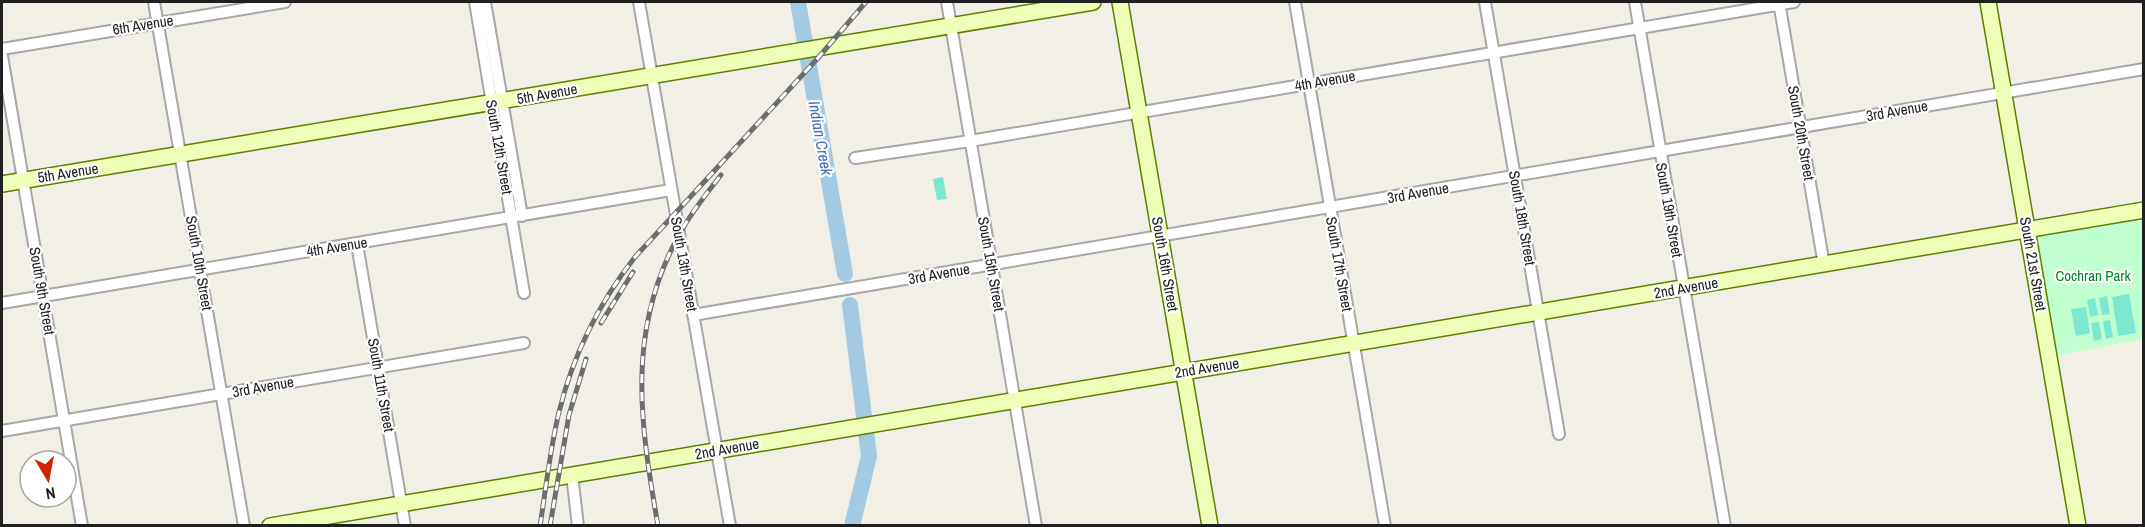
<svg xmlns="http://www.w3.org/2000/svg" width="2145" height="527" viewBox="0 0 2145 527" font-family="'Archivo Narrow',sans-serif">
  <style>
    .park { fill: #c0ffcf }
    .pitch { fill: #7ce8d1 }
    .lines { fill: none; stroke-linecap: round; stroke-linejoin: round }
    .river { stroke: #a2cae3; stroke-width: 16 }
    .street-casing { stroke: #a7a7a7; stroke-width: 14 }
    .secondary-casing { stroke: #5b7f00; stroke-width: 18 }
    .street { stroke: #fff; stroke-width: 10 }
    .secondary { stroke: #efffb7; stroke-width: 15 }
    .rail-casing { stroke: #6e6e6e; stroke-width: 5 }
    .rail { stroke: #fff; stroke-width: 3; stroke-dasharray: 9; stroke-linecap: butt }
    .labels { text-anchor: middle; stroke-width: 4.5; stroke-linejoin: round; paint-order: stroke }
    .street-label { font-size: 15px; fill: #202020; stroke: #fff }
    .park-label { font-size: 15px; fill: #018623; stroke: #fff }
    .water-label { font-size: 16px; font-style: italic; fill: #426abb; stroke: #fff }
  </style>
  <rect width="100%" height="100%" fill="#f2f0e6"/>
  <!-- park -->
  <path class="park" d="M2143 216V339L2056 356 2036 242 2040 236 2047 233Z"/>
  <!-- pitch -->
  <path class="pitch" d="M943 177 947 199 937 200 933 179Z
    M2129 294 2136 333 2118 336 2112 297Z
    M2107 296 2110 314 2102 315 2099 298Z
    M2095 298 2098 315 2090 317 2087 300Z
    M2086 307 2090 333 2076 336 2071 309Z
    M2110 320 2113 337 2106 339 2103 321Z
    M2099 322 2102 339 2094 341 2091 323Z"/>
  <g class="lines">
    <!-- river -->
    <path class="river" d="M798 2 845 274
      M850 305 869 456 852 526"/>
    <defs>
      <path id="street" d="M154 2 244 526
        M475 2 524 293
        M485 2 522 216
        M639 2 730 526
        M947 2 1036 526
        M1295 2 1385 526
        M1485 2 1559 434
        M1635 2 1725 526
        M1779 2 1824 265
        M2 49 285 2
        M2 56 82 526
        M855 158 970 141 1794 2
        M357 244 405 526
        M2 303 671 190
        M693 315 2144 69
        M2 431 524 343
        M572 475 578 526"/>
      <path id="secondary" d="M1120 2 1210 526
        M1988 2 2078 526
        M2 184 1093 2
        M270 526 2144 210"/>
    </defs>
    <!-- street casing -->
    <use href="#street" class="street-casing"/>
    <!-- secondary casing -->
    <use href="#secondary" class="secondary-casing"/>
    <!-- street -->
    <use href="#street" class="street"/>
    <!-- secondary -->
    <use href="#secondary" class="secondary"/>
    <defs>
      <path id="rail" d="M601 323 633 272
        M540 526C546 488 550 449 559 412 573 355 599 303 635 257L818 58 866 2
        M550 526 569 415 586 359
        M658 526C640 422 626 331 679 235 690 214 706 194 721 175"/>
    </defs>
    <!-- rail casing -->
    <use href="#rail" class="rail-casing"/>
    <!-- rail -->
    <use href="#rail" class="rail"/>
  </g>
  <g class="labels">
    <!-- street labels -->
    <g class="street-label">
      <text transform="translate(143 25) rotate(-9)" y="5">6th Avenue</text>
      <text transform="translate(1325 81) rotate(-10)" y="5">4th Avenue</text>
      <text transform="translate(547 94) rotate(-10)" y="5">5th Avenue</text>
      <text transform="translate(1897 111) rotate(-10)" y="5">3rd Avenue</text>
      <text transform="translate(1801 133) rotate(80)" y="5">South 20th Street</text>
      <text transform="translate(499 147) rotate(80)" y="5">South 12th Street</text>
      <text transform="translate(68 173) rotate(-9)" y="5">5th Avenue</text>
      <text transform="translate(1418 193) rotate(-10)" y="5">3rd Avenue</text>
      <text transform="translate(1669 210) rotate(80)" y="5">South 19th Street</text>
      <text transform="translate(1522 218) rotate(80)" y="5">South 18th Street</text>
      <text transform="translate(337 247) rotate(-9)" y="5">4th Avenue</text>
      <text transform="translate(199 263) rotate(80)" y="5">South 10th Street</text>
      <text transform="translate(684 264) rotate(80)" y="5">South 13th Street</text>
      <text transform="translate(991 264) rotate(80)" y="5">South 15th Street</text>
      <text transform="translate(1165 264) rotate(80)" y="5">South 16th Street</text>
      <text transform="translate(1339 264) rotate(80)" y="5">South 17th Street</text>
      <text transform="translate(2033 264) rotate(80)" y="5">South 21st Street</text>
      <text transform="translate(939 274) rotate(-10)" y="5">3rd Avenue</text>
      <text transform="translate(1686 288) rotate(-10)" y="5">2nd Avenue</text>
      <text transform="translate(42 291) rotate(80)" y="5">South 9th Street</text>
      <text transform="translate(1207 368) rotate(-9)" y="5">2nd Avenue</text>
      <text transform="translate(381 385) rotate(80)" y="5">South 11th Street</text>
      <text transform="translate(263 387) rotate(-10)" y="5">3rd Avenue</text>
      <text transform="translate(727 449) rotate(-10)" y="5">2nd Avenue</text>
    </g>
    <!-- park labels -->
    <g class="park-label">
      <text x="2093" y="281">Cochran Park</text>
    </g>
    <!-- water labels -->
    <g class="water-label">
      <text transform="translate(821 138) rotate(80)" y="6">Indian Creek</text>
    </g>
  </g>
  <!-- border -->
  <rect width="2145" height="527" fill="none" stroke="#202020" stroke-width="6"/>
  <!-- north arrow -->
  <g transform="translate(48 479) rotate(170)"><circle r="28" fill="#ffffff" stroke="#a6a6a6" stroke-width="1.5"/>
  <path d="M0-4.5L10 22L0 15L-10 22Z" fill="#d12300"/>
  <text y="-9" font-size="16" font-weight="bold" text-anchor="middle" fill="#202020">N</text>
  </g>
</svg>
